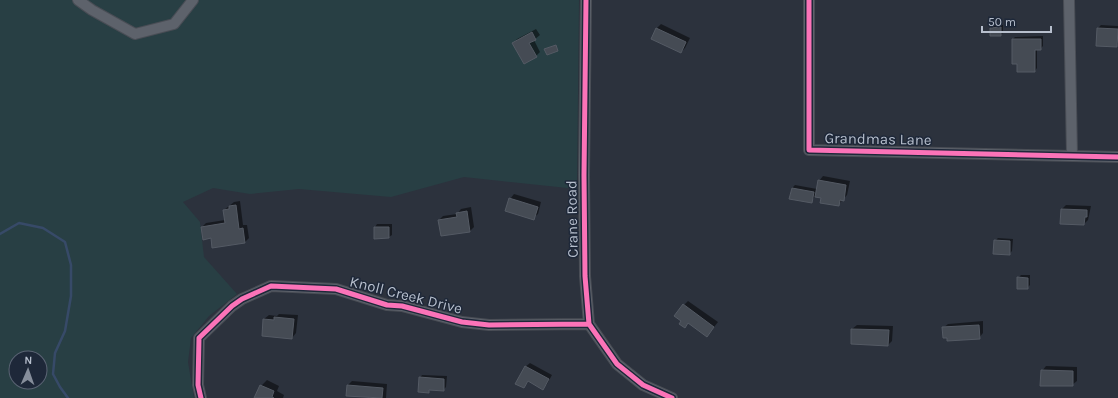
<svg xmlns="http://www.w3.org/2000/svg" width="1118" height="398" viewBox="0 0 1118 398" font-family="Karla,sans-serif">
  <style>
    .green { fill: #283f44; fill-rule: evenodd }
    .shadow { fill: #0007 }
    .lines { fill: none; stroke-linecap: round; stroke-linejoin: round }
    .stream { stroke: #374a68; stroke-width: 2.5 }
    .building { fill: #454b54; stroke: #545a64 }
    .minor-casing { stroke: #494d55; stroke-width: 12 }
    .minor { stroke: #5d626b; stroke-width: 10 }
    .cycleway-casing { stroke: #1e2839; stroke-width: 8 }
    .cycleway { stroke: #fb73b8; stroke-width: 5 }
    .labels { text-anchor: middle; stroke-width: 3; stroke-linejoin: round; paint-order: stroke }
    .street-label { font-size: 15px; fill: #b7bfcd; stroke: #1e2839 }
  </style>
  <rect width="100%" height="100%" fill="#2c323d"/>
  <!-- green -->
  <path class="green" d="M0 0H579L577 189 464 177 391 197 299 189 250 194 213 188 183 202 200 222 204 257 237 294 209 316 191 338 188 362 194 398H0ZM16 358H40V382H16Z"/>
  <!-- shadow -->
  <path class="shadow" d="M661 24 690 38 685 48 681 52 657 28Z
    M993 25H1003V33L1000 35 991 28Z
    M1101 25 1118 26V44L1116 46 1097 45 1098 28Z
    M536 29 540 35 534 40 540 52 536 56 513 44 517 39Z
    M1043 36V46L1040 49H1037V68L1035 71 1018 63 1013 39 1015 37Z
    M823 176 850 181 847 195 838 205 822 198 815 196 811 202 790 198 792 188 795 185 817 189 819 181Z
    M514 194 541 202 538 214 533 218 510 199Z
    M240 201 243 225H247L249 238 245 242 213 247 211 237 202 227 206 223 225 220 224 210 234 202Z
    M1066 205 1091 206 1088 220 1084 224 1062 209Z
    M471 207 474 227 470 231 439 220 443 216 457 214 461 209Z
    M377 224H392V235L389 237 375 227Z
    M998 238 1013 239 1012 251 1009 254 995 241Z
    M1021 275H1030V285L1027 288 1018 278Z
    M688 301 718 322 707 336 689 322 685 326 684 305Z
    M279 314 298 315 296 333 292 338 264 319 269 315 277 316Z
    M983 321V333L979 338 943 328 948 324Z
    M857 325 893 326 892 341 888 345 852 329Z
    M530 363 552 375 547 384 543 388 529 381 524 387 525 367Z
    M1046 366 1077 367V381L1072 385 1042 371Z
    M422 375 447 376 446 387 443 390 431 389 428 392 420 378Z
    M267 380 279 386 277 391 284 395 283 398H255L261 386Z
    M352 381 387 384 386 398H369V397L347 395 348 385Z"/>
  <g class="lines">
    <!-- stream -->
    <path class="stream" d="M0 234 19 223 43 228 65 242 71 265V296L65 331 55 353 53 374 60 387 68 398"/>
  </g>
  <!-- building -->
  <path class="building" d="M1001 27V36H990V28Z
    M656 28 686 42 681 53 651 39Z
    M1097 28 1118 29 1117 47 1096 46Z
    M532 32 536 40 529 43 537 57 524 64 512 43Z
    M1012 39H1041V50H1035V72H1017V64H1012Z
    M556 45 558 51 547 55 544 49Z
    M818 180 846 185 844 201 840 200 839 206 820 203 821 198 815 197Z
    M792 188 814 192 812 203 789 199Z
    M509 198 538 207 534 220 505 211Z
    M236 205 239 229 243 228 245 243 212 248 211 238 203 240 201 227 225 223 223 210 229 209V206Z
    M1061 209 1087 210V217H1085L1084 225 1060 224Z
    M467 211 470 232 441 236 438 220 457 217 456 213Z
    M374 227H389V238L374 239Z
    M994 240 1010 241V255L993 254Z
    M1017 277 1028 278V289H1017Z
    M683 304 714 327 707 337 688 323 685 328 679 324 681 321 674 316Z
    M274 317 294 319 292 339 262 336 263 319 274 320Z
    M979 325 980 339 947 341V338H943L942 327Z
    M851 329 889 330 888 346 851 344Z
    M525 366 549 379 543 390 528 381 524 388 515 384Z
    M1041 370 1073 371V386H1040Z
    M419 377 444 379V391L429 390V393L418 392Z
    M260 385 274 391 272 397 274 398H254Z
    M347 385 383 388 382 398 346 396Z"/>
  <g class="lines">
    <defs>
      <path id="minor" d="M78 0 92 10 135 34 174 24 193 0
        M586 0 584 175 585 276 589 324 617 364 643 385 672 398
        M809 0V150L1118 157
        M1069 0 1072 155
        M201 398 198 385 199 338 232 306 242 299 271 286 336 289 387 305 402 306 462 322 489 325 589 324"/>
    </defs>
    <!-- minor casing -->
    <use href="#minor" class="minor-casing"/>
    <!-- minor -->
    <use href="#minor" class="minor"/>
    <defs>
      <path id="cycleway" d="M586 0 584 175 585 276 589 324 617 364 643 385 672 398
        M809 0V150L1118 157
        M201 398 198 385 199 338 232 306 242 299 271 286 336 289 387 305 402 306 462 322 489 325 589 324"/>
    </defs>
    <!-- cycleway casing -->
    <use href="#cycleway" class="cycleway-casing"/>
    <!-- cycleway -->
    <use href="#cycleway" class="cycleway"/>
  </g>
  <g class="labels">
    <!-- street labels -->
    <g class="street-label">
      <text transform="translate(878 139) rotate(1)" y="5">Grandmas Lane</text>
      <text transform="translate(572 219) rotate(-91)" y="5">Crane Road</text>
      <text transform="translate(406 295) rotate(14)" y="5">Knoll Creek Drive</text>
    </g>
  </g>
  <!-- north arrow -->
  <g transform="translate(28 370) rotate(2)"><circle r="19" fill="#1e2839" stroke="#5b6474"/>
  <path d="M0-3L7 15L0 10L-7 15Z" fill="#868e9b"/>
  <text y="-6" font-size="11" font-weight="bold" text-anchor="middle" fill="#b7bfcd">N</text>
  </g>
  <!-- scale -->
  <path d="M982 26v6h69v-6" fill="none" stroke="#b7bfcd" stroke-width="2"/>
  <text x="988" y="26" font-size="12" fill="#b7bfcd" stroke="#1e2839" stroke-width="3" paint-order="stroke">50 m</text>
</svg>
